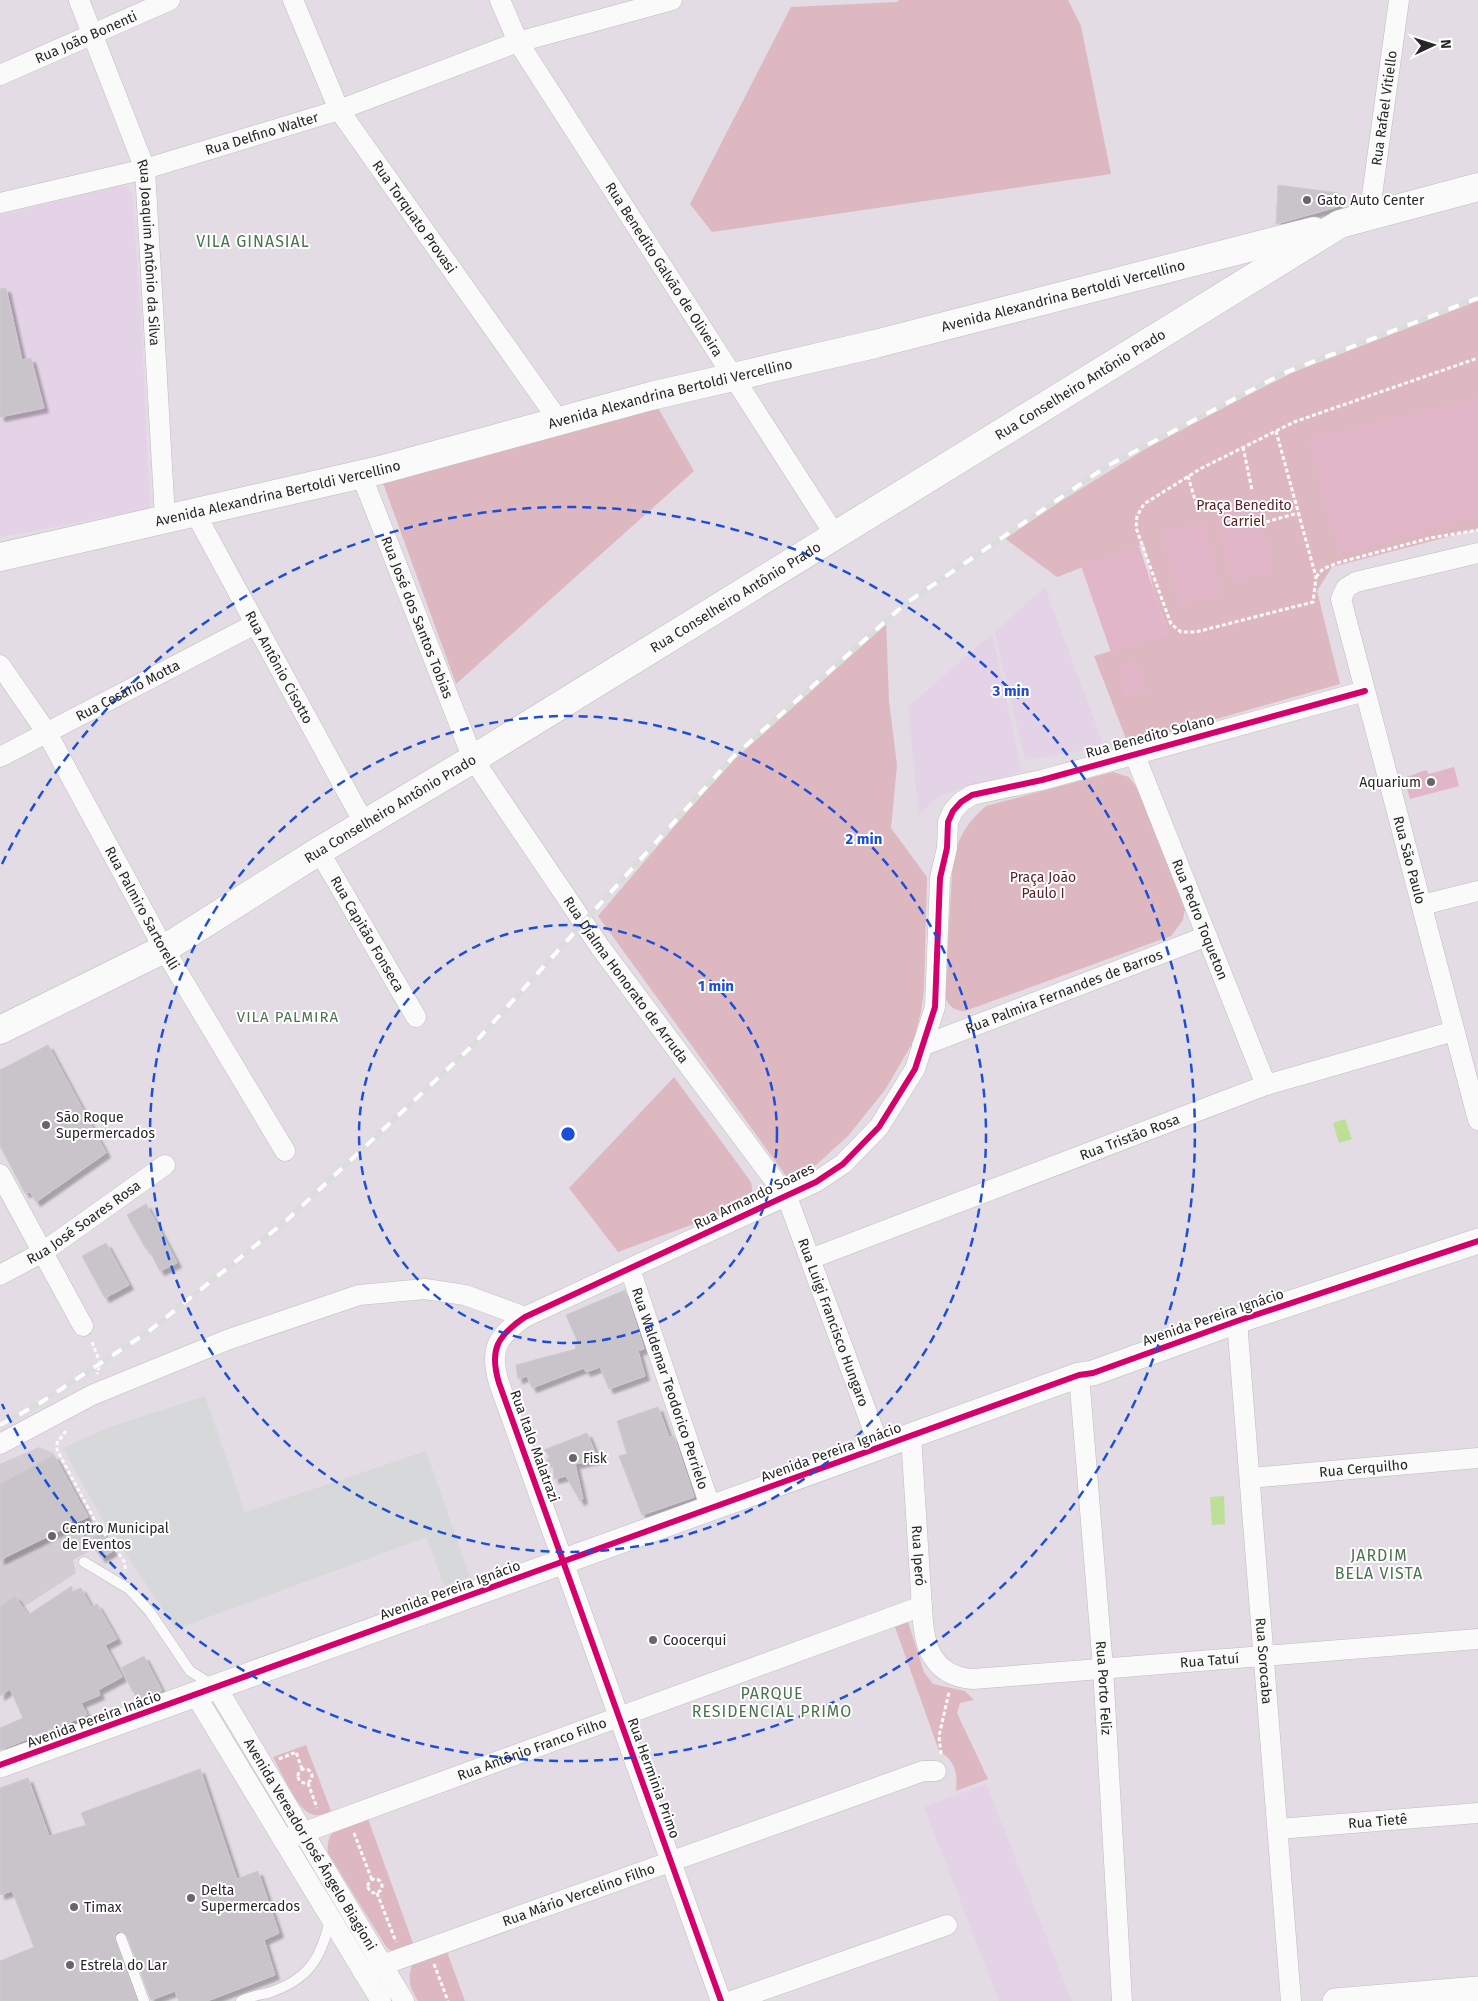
<svg xmlns="http://www.w3.org/2000/svg" width="1478" height="2001" viewBox="0 0 1478 2001" font-family="'Fira Sans',sans-serif">
  <style>
    .industrial { fill: #d7d8d9 }
    .education { fill: #e4d2e6 }
    .green { fill: #deb8c0 }
    .pitch { fill: #e1b6c8 }
    .plaza { fill: #d3ccd3 }
    .water { fill: #bce096 }
    .building { fill: #c8c4ca; stroke: #cec9cf; filter: url(#shadow) }
    .lines { fill: none; stroke-linecap: round; stroke-linejoin: round }
    .service-casing { stroke: #bebdbe; stroke-width: 11 }
    .minor-casing { stroke: #bebdbe; stroke-width: 21 }
    .tertiary-casing { stroke: #bebdbe; stroke-width: 26 }
    .secondary-casing { stroke: #bebdbe; stroke-width: 29 }
    .path { stroke: #fbfafb; stroke-width: 3; stroke-dasharray: 4 2.5; stroke-linecap: butt }
    .service { stroke: #fbfafb; stroke-width: 10 }
    .minor { stroke: #fbfafb; stroke-width: 20 }
    .tertiary { stroke: #fbfafb; stroke-width: 25 }
    .secondary { stroke: #fbfafb; stroke-width: 28 }
    .rail-casing { stroke: #dbdddc; stroke-width: 5.5 }
    .rail { stroke: #fff; stroke-width: 4; stroke-dasharray: 11; stroke-linecap: butt }
    .cycleway-casing { stroke: #fff; stroke-width: 9 }
    .cycleway { stroke: #d6006c; stroke-width: 6 }
    .ring { fill: none; stroke: #1d4ed8; stroke-width: 2.5; stroke-dasharray: 9 6 }
    .poi-dot { fill: #696669; stroke: #fff; stroke-width: 2 }
    .labels { text-anchor: middle; stroke-width: 4; stroke-linejoin: round; paint-order: stroke }
    .street-label { font-size: 14px; fill: #272727; stroke: #fff }
    .poi-label { font-size: 14px; fill: #272727; stroke: #fff; text-anchor: start }
    .park-label { font-size: 14px; fill: #5b2120; stroke: #fff }
    .neighbourhood-label { font-size: 15px; letter-spacing: 1px; fill: #4c724e; stroke: #fff }
    .quarter-label { font-size: 16px; letter-spacing: 1px; fill: #4c724e; stroke: #fff }
    .centre { fill: #1d4ed8; stroke: #fff; stroke-width: 2.5 }
    .ring-label { font-size: 15px; text-anchor: middle; font-weight: bold; fill: #1d4ed8; stroke: #fff; stroke-width: 4; stroke-linejoin: round; paint-order: stroke }
  </style>
  <defs>
    <filter id="shadow"><feDropShadow dx="4.5" dy="4.5" stdDeviation="1" flood-color="#0004"/></filter>
  </defs>
  <rect width="100%" height="100%" fill="#e3dce4"/>
  <!-- industrial -->
  <path class="industrial" d="M205 1396 245 1512 426 1451 470 1577 444 1586 427 1537 176 1629 98 1512 63 1448 107 1428Z"/>
  <!-- education -->
  <path class="education" d="M123 185 132 193 142 336 150 509 0 537V215Z
    M1045 587 1104 747 1025 760 995 632Z
    M992 634 1022 772 962 788 938 797 919 815 908 707Z
    M986 1784 1072 2001H999L924 1807Z"/>
  <!-- green -->
  <path class="green" d="M899 0H1068L1081 26 1111 174 712 232 690 204 791 7 897 2Z
    M1478 299V529L1332 567 1317 591 1340 684 1128 744 1094 656 1168 634 1153 588 1144 544 1057 577 1003 537 1181 427 1333 353Z
    M657 406 694 471 456 684 383 483Z
    M886 621 889 701 897 765 891 828 927 877 924 991 921 1012 913 1042 885 1090 848 1136 816 1165 789 1180 598 916 731 760Z
    M1113 772 1129 777 1139 791 1185 909 1183 920 1171 936 965 1011C953 1011 945 1004 945 992L953 859C960 834 967 823 986 806Z
    M674 1077 751 1182C753 1192 754 1198 745 1205L618 1252 569 1188Z
    M908 1622 924 1672 933 1684 965 1691 974 1700 960 1703 957 1713 988 1779 956 1791C958 1772 955 1761 939 1751L895 1627Z
    M306 1745 331 1811C323 1815 317 1817 309 1813 297 1807 280 1770 273 1757Z
    M367 1816 414 1946 394 1952 387 1948 328 1853C325 1827 346 1823 367 1816Z
    M446 1949 465 2001H418C410 1988 407 1980 412 1965Z"/>
  <!-- pitch -->
  <path class="pitch" d="M1478 398V516L1338 553 1309 439Z
    M1256 499 1274 571 1232 582 1215 509Z
    M1203 522 1221 594 1179 605 1161 532Z
    M1139 546 1168 634 1111 652 1081 566Z
    M1135 659 1146 690 1125 698 1119 666Z
    M1454 767 1459 786 1410 799 1404 778 1426 770 1429 774Z"/>
  <!-- plaza -->
  <path class="plaza" d="M39 1447 53 1453 91 1523 102 1531 101 1558 94 1549 73 1560 76 1573 0 1622V1464Z"/>
  <!-- water -->
  <path class="water" d="M1345 1119 1352 1139 1339 1143 1333 1123Z
    M1224 1496 1225 1524 1212 1525 1210 1497Z"/>
  <!-- building -->
  <path class="building" d="M1278 185 1338 193 1337 207 1276 224Z
    M6 288 22 360 31 358 44 408 0 417V289Z
    M48 1045 106 1153 36 1202 30 1192 25 1193 0 1146V1070Z
    M146 1204 177 1263 160 1271 148 1248 146 1249 127 1215Z
    M106 1243 129 1285 105 1298 82 1256Z
    M625 1290 644 1349 638 1351 645 1376 609 1389 600 1367 586 1372 584 1368 532 1388 527 1376 518 1379 516 1365 576 1349 575 1345 578 1343 566 1315Z
    M658 1407 669 1437 674 1436 694 1497 642 1515 619 1456 627 1454 617 1421Z
    M587 1433 598 1459 575 1464 583 1499 580 1501 566 1476 554 1479 553 1465 546 1461 550 1456 544 1450Z
    M54 1455 88 1517 75 1523 71 1516V1525L0 1560V1484Z
    M102 1531 113 1551 101 1558 92 1542 94 1537Z
    M72 1586V1592L81 1588 91 1607 97 1604 117 1639 105 1645 122 1677 98 1690 100 1695 81 1703 87 1715 0 1750V1728L23 1718 10 1689 0 1696V1606L15 1596 28 1615Z
    M144 1656 162 1691 140 1699 136 1691 133 1692 121 1668Z
    M200 1769 237 1879 258 1871 279 1933 264 1940 275 1975 207 2001H179L175 1991 151 2000 127 1936 119 1931 115 1934V1940L137 2001H0V1961L34 1947 12 1891 0 1895V1788L28 1778 49 1836 86 1825 81 1813Z"/>
  <g class="lines">
    <defs>
      <path id="service" d="M84 1562 129 1589 150 1612 190 1671 214 1686
        M121 1938 144 2001
        M241 2001C250 1996 258 1995 268 1993 308 1980 321 1959 330 1920"/>
      <g id="minor">
        <path id="s1" d="M79 0 145 169 165 518"/>
        <path id="s2" d="M293 0 339 110 559 421"/>
        <path id="s3" d="M500 0 518 42 835 535"/>
        <path id="s4" d="M0 75 170 0"/>
        <path id="s5" d="M0 203 145 169 339 110 518 42 672 0"/>
        <path id="s6" d="M1369 217 1399 0"/>
        <path id="s7" d="M361 474 473 759 600 947 787 1197 880 1448"/>
        <path id="s8" d="M194 511 364 823"/>
        <path id="s9" d="M1478 553 1356 582 1346 588 1341 599 1478 1120"/>
        <path id="s10" d="M0 665 47 733 164 949 285 1151"/>
        <path id="s11" d="M1134 753 1266 1085"/>
        <path id="s12" d="M0 757 255 624"/>
        <path id="s13" d="M319 851 416 1017"/>
        <path d="M1422 905 1478 891"/>
        <path id="s14" d="M922 1046 1207 936"/>
        <path d="M0 1174 83 1326"/>
        <path id="s15" d="M810 1259 1266 1085 1454 1031"/>
        <path id="s16" d="M630 1269 711 1509"/>
        <path id="s17" d="M0 1275 43 1252 165 1165"/>
        <path id="s18" d="M1237 1321 1291 2001"/>
        <path id="s19" d="M1079 1375 1103 1668 1122 2001"/>
        <path id="s20" d="M911 1436C914 1483 917 1530 920 1577 922 1598 921 1633 930 1652 939 1670 954 1678 973 1679L1478 1639"/>
        <path d="M0 1444 92 1395 227 1340 359 1295 425 1289 465 1295 525 1317"/>
        <path id="s21" d="M1250 1478 1478 1458"/>
        <path id="s22" d="M217 1688 404 2001"/>
        <path d="M196 1696 381 2001"/>
        <path id="s23" d="M1278 1829 1478 1813"/>
        <path id="s24" d="M283 1840 922 1606"/>
        <path id="s25" d="M363 1972 923 1771H936"/>
        <path d="M721 2001 499 1383C489 1350 497 1336 525 1317L816 1182 843 1164 879 1127 915 1069 935 1007 940 878 947 848 948 822 953 811 961 802 972 795 1042 780 1365 691"/>
        <path d="M732 2001 947 1925"/>
      </g>
      <path id="tertiary" d="M0 1765 1079 1375 1093 1373 1237 1321 1478 1241
        M1335 2001 1478 1989"/>
      <g id="secondary">
        <path id="s26" d="M0 557 380 470 651 396 875 344 1314 231"/>
        <path id="s27" d="M0 1030 164 949 319 851 473 759 1340 224 1478 187"/>
      </g>
    </defs>
    <!-- service casing -->
    <use href="#service" class="service-casing"/>
    <!-- minor casing -->
    <use href="#minor" class="minor-casing"/>
    <!-- tertiary casing -->
    <use href="#tertiary" class="tertiary-casing"/>
    <!-- secondary casing -->
    <use href="#secondary" class="secondary-casing"/>
    <!-- path -->
    <path class="path" d="M1276 431 1316 577 1313 602 1196 632H1181L1171 624 1136 528 1137 516 1144 504 1200 469 1294 422 1478 358
      M1243 447 1252 490
      M1188 476 1197 507
      M1266 522 1298 513
      M1316 577 1323 569 1337 563 1430 538 1478 530
      M92 1342 100 1363 97 1374
      M66 1431 57 1443V1450L94 1519 124 1561 126 1572
      M941 1754 939 1736 949 1692
      M279 1759 296 1752 302 1769
      M298 1776a7 7 0 1 1 14 0a7 7 0 1 1-14 0Z
      M308 1783 317 1808
      M354 1833 372 1880
      M368 1886a7 7 0 1 1 14 0a7 7 0 1 1-14 0Z
      M377 1893 396 1942
      M434 1964 448 2001"/>
    <!-- service -->
    <use href="#service" class="service"/>
    <!-- minor -->
    <use href="#minor" class="minor"/>
    <!-- tertiary -->
    <use href="#tertiary" class="tertiary"/>
    <!-- secondary -->
    <use href="#secondary" class="secondary"/>
    <defs>
      <path id="rail" d="M0 1425 40 1403 148 1332 287 1220 470 1048 733 757 905 604 1107 466 1284 373 1478 298"/>
    </defs>
    <!-- rail casing -->
    <use href="#rail" class="rail-casing"/>
    <!-- rail -->
    <use href="#rail" class="rail"/>
    <defs>
      <path id="cycleway" d="M0 1765 1079 1375 1093 1373 1237 1321 1478 1241
        M721 2001 499 1383C489 1350 497 1336 525 1317L816 1182 843 1164 879 1127 915 1069 935 1007 940 878 947 848 948 822 953 811 961 802 972 795 1042 780 1365 691"/>
    </defs>
    <!-- cycleway casing -->
    <use href="#cycleway" class="cycleway-casing"/>
    <!-- cycleway -->
    <use href="#cycleway" class="cycleway"/>
  </g>
  <!-- distance rings -->
  <g class="ring">
    <circle cx="568" cy="1134" r="209"/>
    <circle cx="568" cy="1134" r="418"/>
    <path d="M2 864A627 627 0 1 1 2 1404"/>
  </g>
  <!-- markers -->
  <g class="poi-dot">
    <circle cx="1307" cy="200" r="5"/>
    <circle cx="1431" cy="782" r="5"/>
    <circle cx="46" cy="1125" r="5"/>
    <circle cx="573" cy="1458" r="5"/>
    <circle cx="52" cy="1536" r="5"/>
    <circle cx="653" cy="1640" r="5"/>
    <circle cx="191" cy="1898" r="5"/>
    <circle cx="74" cy="1907" r="5"/>
    <circle cx="70" cy="1965" r="5"/>
  </g>
  <g class="labels">
    <!-- street labels -->
    <g class="street-label">
      <text dy="5" stroke="none"><textPath href="#s4" startOffset="94">Rua João Bonenti</textPath></text>
      <text dy="5" stroke="none"><textPath href="#s6" startOffset="110">Rua Rafael Vitiello</textPath></text>
      <text dy="5" stroke="none"><textPath href="#s5" startOffset="271">Rua Delfino Walter</textPath></text>
      <text dy="5" stroke="none"><textPath href="#s2" startOffset="250">Rua Torquato Provasi</textPath></text>
      <text dy="5" stroke="none"><textPath href="#s1" startOffset="265">Rua Joaquim Antônio da Silva</textPath></text>
      <text dy="5" stroke="none"><textPath href="#s3" startOffset="316">Rua Benedito Galvão de Oliveira</textPath></text>
      <text dy="5" stroke="none"><textPath href="#s26" startOffset="1095">Avenida Alexandrina Bertoldi Vercellino</textPath></text>
      <text dy="5" stroke="none"><textPath href="#s27" startOffset="1259">Rua Conselheiro Antônio Prado</textPath></text>
      <text dy="5" stroke="none"><textPath href="#s26" startOffset="690">Avenida Alexandrina Bertoldi Vercellino</textPath></text>
      <text dy="5" stroke="none"><textPath href="#s26" startOffset="285">Avenida Alexandrina Bertoldi Vercellino</textPath></text>
      <text dy="5" stroke="none"><textPath href="#s27" startOffset="854">Rua Conselheiro Antônio Prado</textPath></text>
      <text dy="5" stroke="none"><textPath href="#s7" startOffset="154">Rua José dos Santos Tobias</textPath></text>
      <text dy="5" stroke="none"><textPath href="#s8" startOffset="178">Rua Antônio Cisotto</textPath></text>
      <text dy="5" stroke="none"><textPath href="#s12" startOffset="144">Rua Cesário Motta</textPath></text>
      <text transform="translate(1150 736) rotate(-15)" y="5">Rua Benedito Solano</text>
      <text dy="5" stroke="none"><textPath href="#s27" startOffset="449">Rua Conselheiro Antônio Prado</textPath></text>
      <text dy="5" stroke="none"><textPath href="#s9" startOffset="419">Rua São Paulo</textPath></text>
      <text dy="5" stroke="none"><textPath href="#s10" startOffset="282">Rua Palmiro Sartorelli</textPath></text>
      <text dy="5" stroke="none"><textPath href="#s11" startOffset="179">Rua Pedro Toqueton</textPath></text>
      <text dy="5" stroke="none"><textPath href="#s13" startOffset="96">Rua Capitão Fonseca</textPath></text>
      <text dy="5" stroke="none"><textPath href="#s7" startOffset="575">Rua Djalma Honorato de Arruda</textPath></text>
      <text dy="5" stroke="none"><textPath href="#s14" startOffset="152">Rua Palmira Fernandes de Barros</textPath></text>
      <text dy="5" stroke="none"><textPath href="#s15" startOffset="342">Rua Tristão Rosa</textPath></text>
      <text transform="translate(754 1196) rotate(-26)" y="5">Rua Armando Soares</text>
      <text dy="5" stroke="none"><textPath href="#s17" startOffset="99">Rua José Soares Rosa</textPath></text>
      <text transform="translate(1213 1317) rotate(-19)" y="5">Avenida Pereira Ignácio</text>
      <text dy="5" stroke="none"><textPath href="#s7" startOffset="979">Rua Luigi Francisco Hungaro</textPath></text>
      <text dy="5" stroke="none"><textPath href="#s16" startOffset="126">Rua Waldemar Teodorico Perrielo</textPath></text>
      <text transform="translate(535 1446) rotate(70)" y="5">Rua Italo Malatrazi</text>
      <text transform="translate(831 1452) rotate(-20)" y="5">Avenida Pereira Ignácio</text>
      <text dy="5" stroke="none"><textPath href="#s21" startOffset="114">Rua Cerquilho</textPath></text>
      <text dy="5" stroke="none"><textPath href="#s20" startOffset="120">Rua Iperó</textPath></text>
      <text transform="translate(450 1590) rotate(-20)" y="5">Avenida Pereira Ignácio</text>
      <text dy="5" stroke="none"><textPath href="#s20" startOffset="508">Rua Tatuí</textPath></text>
      <text dy="5" stroke="none"><textPath href="#s18" startOffset="341">Rua Sorocaba</textPath></text>
      <text dy="5" stroke="none"><textPath href="#s19" startOffset="314">Rua Porto Feliz</textPath></text>
      <text transform="translate(94 1719) rotate(-20)" y="5">Avenida Pereira Inácio</text>
      <text dy="5" stroke="none"><textPath href="#s24" startOffset="265">Rua Antônio Franco Filho</textPath></text>
      <text transform="translate(654 1778) rotate(70)" y="5">Rua Herminia Primo</text>
      <text dy="5" stroke="none"><textPath href="#s23" startOffset="100">Rua Tietê</textPath></text>
      <text dy="5" stroke="none"><textPath href="#s22" startOffset="182">Avenida Vereador José Ângelo Biagioni</textPath></text>
      <text dy="5" stroke="none"><textPath href="#s25" startOffset="229">Rua Mário Vercelino Filho</textPath></text>
    </g>
    <!-- poi labels -->
    <g class="poi-label">
      <text x="1317" y="205">Gato Auto Center</text>
      <text x="1421" y="787" text-anchor="end">Aquarium</text>
      <text x="56" y="1122">São Roque<tspan x="56" dy="16">Supermercados</tspan></text>
      <text x="583" y="1463">Fisk</text>
      <text x="62" y="1533">Centro Municipal<tspan x="62" dy="16">de Eventos</tspan></text>
      <text x="663" y="1645">Coocerqui</text>
      <text x="201" y="1895">Delta<tspan x="201" dy="16">Supermercados</tspan></text>
      <text x="84" y="1912">Timax</text>
      <text x="80" y="1970">Estrela do Lar</text>
    </g>
    <!-- park labels -->
    <g class="park-label">
      <text x="1244" y="510">Praça Benedito<tspan x="1244" dy="16">Carriel</tspan></text>
      <text x="1043" y="882">Praça João<tspan x="1043" dy="16">Paulo I</tspan></text>
    </g>
    <!-- neighbourhood labels -->
    <g class="neighbourhood-label">
      <text x="288" y="1022">VILA PALMIRA</text>
    </g>
    <!-- quarter labels -->
    <g class="quarter-label">
      <text x="253" y="247">VILA GINASIAL</text>
      <text x="1379" y="1561">JARDIM<tspan x="1379" dy="18">BELA VISTA</tspan></text>
      <text x="772" y="1699">PARQUE<tspan x="772" dy="18">RESIDENCIAL PRIMO</tspan></text>
    </g>
  </g>
  <circle cx="568" cy="1134" r="8" class="centre"/>
  <g class="ring-label">
    <text x="1011" y="696">3 min</text>
    <text x="864" y="844">2 min</text>
    <text x="716" y="991">1 min</text>
  </g>
  <!-- north arrow -->
  <g transform="translate(1433 45) rotate(86)" stroke="#ffffff" stroke-width="4" paint-order="stroke">
  <path d="M0-4L9 19L0 12L-9 19Z" fill="#272727"/>
  <text y="-8" font-size="14" font-weight="bold" text-anchor="middle" fill="#272727">N</text>
  </g>
</svg>
